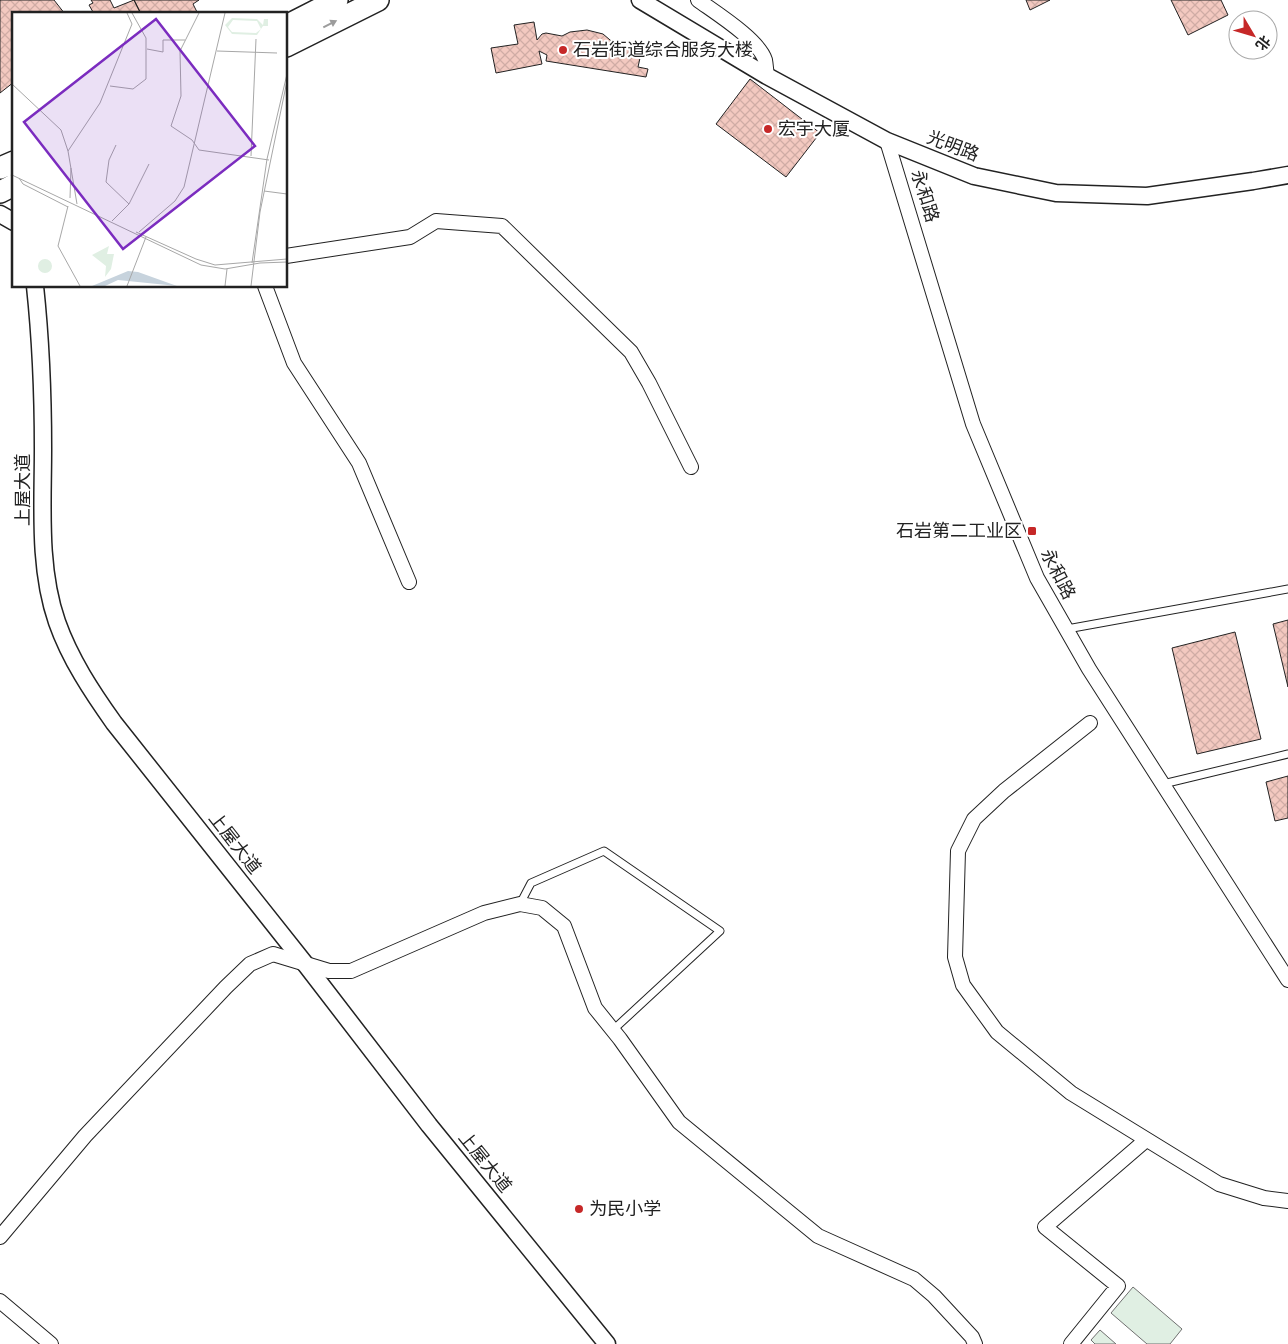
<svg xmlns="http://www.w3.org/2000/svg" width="1288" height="1344" viewBox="0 0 1288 1344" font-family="Georgia,'Noto Sans SC',serif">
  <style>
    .green { fill: #e0efe3; stroke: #6f6f6f }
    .building { fill: url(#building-cross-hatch); stroke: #222 }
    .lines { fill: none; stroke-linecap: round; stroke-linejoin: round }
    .service-casing { stroke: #222; stroke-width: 9 }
    .minor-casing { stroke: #222; stroke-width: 16 }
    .tertiary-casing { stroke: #222; stroke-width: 19 }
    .primary-casing { stroke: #222; stroke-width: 24 }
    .service { stroke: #fff; stroke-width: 7 }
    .minor { stroke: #fff; stroke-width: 14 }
    .tertiary { stroke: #fff; stroke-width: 16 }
    .primary { stroke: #fff; stroke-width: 21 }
    .oneway { fill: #9c9c9c }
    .poi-dot { fill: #c62828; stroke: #fff; stroke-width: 2 }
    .labels { text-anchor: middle; stroke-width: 4; stroke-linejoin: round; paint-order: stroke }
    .poi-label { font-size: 18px; fill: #222; stroke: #fff; text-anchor: start }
    .street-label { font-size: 18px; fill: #222; stroke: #fff }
    .inset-road { fill: none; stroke: #a7a7a7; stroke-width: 1 }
    .view { fill: #7b2cbf; fill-opacity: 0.15; stroke: #7b2cbf; stroke-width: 2.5 }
    .inset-edge { fill: none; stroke: #222; stroke-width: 2.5 }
  </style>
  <defs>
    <pattern id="building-cross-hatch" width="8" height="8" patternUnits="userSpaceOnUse" patternTransform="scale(1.25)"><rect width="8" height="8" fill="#f3c9c0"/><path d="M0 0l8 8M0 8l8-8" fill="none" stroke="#d0aca5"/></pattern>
  </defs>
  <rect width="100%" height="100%" fill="#fff"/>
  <!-- green -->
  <path class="green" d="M1133 1287 1182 1329 1170 1344H1147L1111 1313Z
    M1100 1330 1116 1344H1095L1091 1340Z"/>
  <!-- building -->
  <path class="building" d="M0 0H54L65 14H14V82L0 93Z
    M91 0H110L114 8 134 0 141 14H89L93 12 89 5 93 3Z
    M134 0H199L193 4 198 14H141Z
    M1026 0H1050L1030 10Z
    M1171 0H1221L1228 15 1188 35Z
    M534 22 537 40 542 34 546 33 562 36 570 32 587 30 603 34 616 45 634 48 633 56 640 58 638 67 648 69 646 77 546 61 547 55 539 51 542 64 496 73 491 48 518 44 514 25Z
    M750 79 820 133 786 177 716 124Z
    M1288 620V687L1273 624Z
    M1235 632 1261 739 1197 754 1172 648Z
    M1288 776V818L1275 821 1266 782Z"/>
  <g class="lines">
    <defs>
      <path id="service" d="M1067 629 1288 589
        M1163 784 1288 754
        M520 904 531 883 604 851 720 931 613 1030"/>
      <path id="minor" d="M698 0C716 13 759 40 765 60 766 65 766 71 767 76
        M887 141 973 424 1037 578 1089 669 1288 980
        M286 256 410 237 436 221 502 226 631 352 649 383 691 467
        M265 286 294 363 359 463 409 582
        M1090 723 1004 791 974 819 958 851 955 957 963 985 997 1032 1071 1093 1219 1184 1264 1198 1288 1201
        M0 1237 85 1136 226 987 250 964 273 954 329 971H351L484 913 520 904 542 908 564 926 595 1008 620 1039 679 1122 818 1236 914 1279 934 1296 972 1337 975 1344
        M0 1301 51 1344
        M1071 1344 1118 1286 1045 1227 1146 1140"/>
      <path id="tertiary" d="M640 0 767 76 887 141 974 176 1056 193 1147 196 1253 181 1288 175
        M0 214 14 222
        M35 286C41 342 43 393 43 449 43 505 38 568 57 622 70 659 92 692 114 723L306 965 429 1125 607 1344"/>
      <path id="primary" d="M286 26 337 0
        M286 46 378 0
        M0 168 14 162
        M0 192 14 185"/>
    </defs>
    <!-- service casing -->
    <use href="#service" class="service-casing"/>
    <!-- minor casing -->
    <use href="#minor" class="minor-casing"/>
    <!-- tertiary casing -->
    <use href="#tertiary" class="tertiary-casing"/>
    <!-- primary casing -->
    <use href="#primary" class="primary-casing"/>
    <!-- service -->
    <use href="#service" class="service"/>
    <!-- minor -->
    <use href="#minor" class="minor"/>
    <!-- tertiary -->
    <use href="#tertiary" class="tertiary"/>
    <!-- primary -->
    <use href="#primary" class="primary"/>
  </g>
  <!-- one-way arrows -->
  <defs><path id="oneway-solid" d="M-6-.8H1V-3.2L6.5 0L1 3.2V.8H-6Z" transform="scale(1.25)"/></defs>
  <use class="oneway" href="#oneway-solid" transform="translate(330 24) rotate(-27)"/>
  <!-- markers -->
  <g class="poi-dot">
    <circle cx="563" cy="50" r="5"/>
    <circle cx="768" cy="129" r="5"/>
    <rect x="1027" y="526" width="10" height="10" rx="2.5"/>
    <circle cx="579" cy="1209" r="5"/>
  </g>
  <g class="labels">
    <!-- poi labels -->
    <g class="poi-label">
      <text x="573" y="56">石岩街道综合服务大楼</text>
      <text x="778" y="135">宏宇大厦</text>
      <text x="1022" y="537" text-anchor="end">石岩第二工业区</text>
      <text x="589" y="1215">为民小学</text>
    </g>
    <!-- street labels -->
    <g class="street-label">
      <text transform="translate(953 146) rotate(21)" y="6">光明路</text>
      <text transform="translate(925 196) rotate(73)" y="6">永和路</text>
      <text transform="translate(23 490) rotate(-90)" y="6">上屋大道</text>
      <text transform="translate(1058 574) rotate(63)" y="6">永和路</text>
      <text transform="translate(235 843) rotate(52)" y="6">上屋大道</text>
      <text transform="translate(485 1162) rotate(51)" y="6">上屋大道</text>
    </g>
  </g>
  <!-- overview -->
  <g transform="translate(12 12)">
    <rect width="275" height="275" fill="#fff"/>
    <path d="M97 234 95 242H102L99 257 93 265 94 254 80 243Z" fill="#e0efe3"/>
    <path d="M220 6 245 7 251 13 252 7H256V14H251L245 23 220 22 213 13ZM221 8 245 9 249 17 244 21 220 20 216 15ZM26 254a7 7 0 1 1 14 0a7 7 0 1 1-14 0Z" fill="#e0efe3" fill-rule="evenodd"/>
    <path d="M116 259 126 260 165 274 106 268 93 274H80Z" fill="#c7d3dd"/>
    <path class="inset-road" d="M187 1 168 39 169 84 159 114 180 128 187 138 257 148M135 37 151 40V28H173M205 39 265 41M0 72 49 118 56 139 65 192M98 74 121 77 134 67V26L120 1M104 133 97 148 94 170 117 192M56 139 88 91 120 12 115 1M239 144 244 27M0 163 189 253 213 257 248 251 275 250M7 166 11 172 56 195M252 179 275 182M58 186 59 156M56 194 46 234 68 274M100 209 117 192 137 152M124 220 184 247 203 253 275 247M127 220 163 189 172 175 213 1M240 251 255 147 275 62M115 274 134 225M213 274 215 257M239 274 248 200 275 69"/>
    <path class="view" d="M144 7 243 134 111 237 12 110Z"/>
    <rect width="275" height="275" class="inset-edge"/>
  </g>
  <!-- north arrow -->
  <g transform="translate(1253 35) rotate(128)"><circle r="24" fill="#ffffff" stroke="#a7a7a7"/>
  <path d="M0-4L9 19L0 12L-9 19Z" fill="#c62828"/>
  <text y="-8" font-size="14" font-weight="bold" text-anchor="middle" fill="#222222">北</text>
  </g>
</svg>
